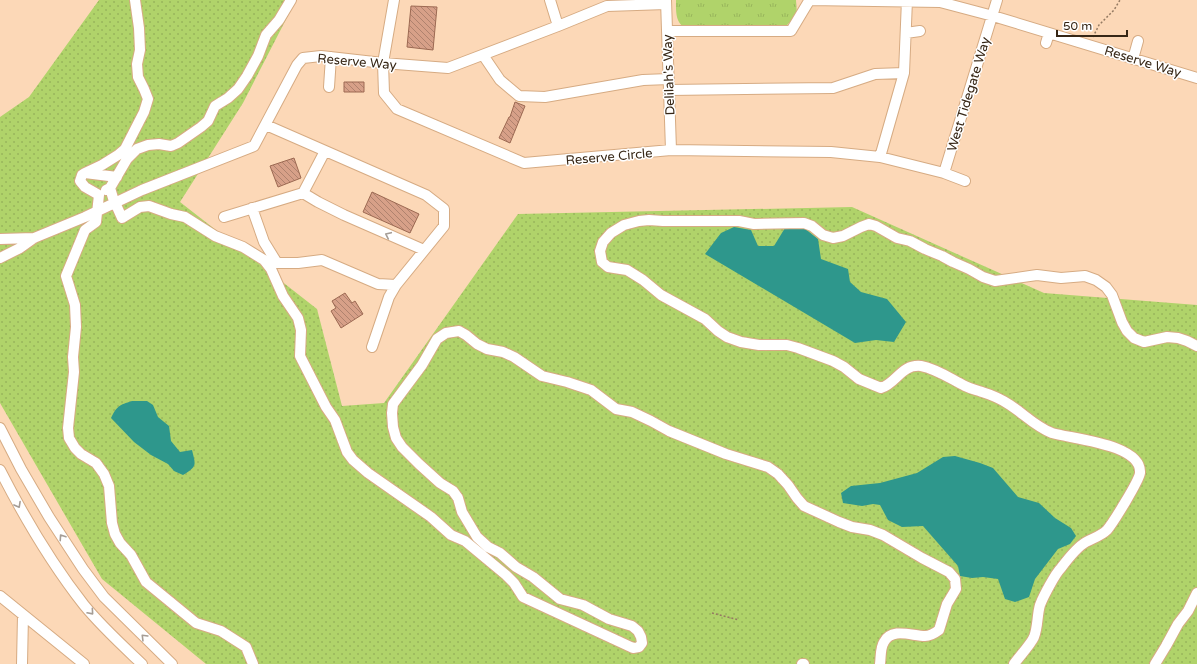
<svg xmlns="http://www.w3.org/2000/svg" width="1197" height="664" viewBox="0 0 1197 664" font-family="'Varela Round',sans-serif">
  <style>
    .grass { fill: url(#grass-dots) }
    .park { fill: url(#park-tufts) }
    .water { fill: #2e978c }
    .building { fill: url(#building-back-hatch); stroke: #9c6952 }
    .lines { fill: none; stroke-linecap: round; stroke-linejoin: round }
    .minor-casing { stroke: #d6ab83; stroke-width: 12 }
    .path { stroke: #947a62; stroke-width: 1.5; stroke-dasharray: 2 2; stroke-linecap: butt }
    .minor { stroke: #fff; stroke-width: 10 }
    .oneway { stroke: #a59d96 }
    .labels { text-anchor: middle; stroke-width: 3; stroke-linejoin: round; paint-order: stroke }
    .street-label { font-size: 13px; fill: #362615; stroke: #fff }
  </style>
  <defs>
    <pattern id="grass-dots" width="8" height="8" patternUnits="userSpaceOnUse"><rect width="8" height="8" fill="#b0d36a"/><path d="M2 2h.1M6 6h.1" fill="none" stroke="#98b55b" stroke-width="1.8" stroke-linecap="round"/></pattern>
    <pattern id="park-tufts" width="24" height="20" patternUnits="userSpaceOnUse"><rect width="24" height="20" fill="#b0d36a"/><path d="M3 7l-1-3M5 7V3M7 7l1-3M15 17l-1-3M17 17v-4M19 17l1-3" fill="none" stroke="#98b55b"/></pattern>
    <pattern id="building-back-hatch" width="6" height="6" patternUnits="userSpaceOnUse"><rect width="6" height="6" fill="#d7a088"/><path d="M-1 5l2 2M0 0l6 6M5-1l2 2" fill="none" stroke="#af826e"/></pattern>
  </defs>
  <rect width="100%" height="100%" fill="#fcd8b7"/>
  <!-- grass -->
  <path class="grass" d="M99 0H296L243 103 180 202 317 309 342 406 384 403 518 214 852 207 1044 293 1197 305V664H206L102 579 0 403V117L29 97Z"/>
  <!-- park -->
  <path class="park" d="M676 0H796L797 15 786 26 697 28C693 28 688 28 684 27 675 22 676 9 676 0Z"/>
  <!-- water -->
  <path class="water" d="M734 227 751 230 758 246H774L785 228H804L818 239 821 259 848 269 850 282 861 292 887 299 906 322 894 342 876 340 855 343 705 254 721 233Z
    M132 401H147L153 405 158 417 169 426 171 441 180 452 192 450C196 466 197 466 183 475L174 471 168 464 151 455 134 442 111 418C117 406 119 405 132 401Z
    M955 456 980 463 993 468 1018 497 1039 503 1055 518 1071 528 1076 536 1070 544 1058 549 1035 579 1029 597 1015 602 1005 599 998 579 983 577 972 578 960 576 958 566 923 526 902 527 888 520 880 505 873 504 862 506 843 503 841 493 851 486 880 483 917 473 943 457Z"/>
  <!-- building -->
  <path class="building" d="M411 6 437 7 433 50 407 47Z
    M344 82H364V92H344Z
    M515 102 525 106 510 143 499 138 509 117H510Z
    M294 158 301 178 278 187 270 166Z
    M372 192 419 214 410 233 363 212Z
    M345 293 352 303 355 301 363 314 341 328 331 311 336 308 332 301Z"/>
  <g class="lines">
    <defs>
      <path id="minor" d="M394 0 383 63 384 93 397 109 524 163 671 150 831 152 880 157 944 173 965 181
        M550 0 558 26
        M666 0 671 150
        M809 0 940 2 993 16 1197 78
        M667 31H791L809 1
        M906 33 920 31
        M1046 43 1049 33
        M483 55 500 80 519 96 545 97 643 80 669 79
        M1133 59 1138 41
        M329 87 331 57
        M669 90 833 88 875 74 904 73
        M880 157 904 73 907 0
        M85 173 117 177
        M944 173 997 0
        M110 188 113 198 122 218 140 207 149 206 171 214 185 217 215 236 243 247 264 260 271 269 283 296 298 318 301 330 300 356 326 407 335 420 347 452 353 460 368 473 431 517 451 535 465 541 506 575 514 583 523 597 633 648 639 647 642 643 641 637 638 631 632 626 609 619 583 605 560 599 533 577 516 567 500 553 488 547 477 537 462 512 458 498 453 491 440 483 419 464 402 447 396 438 393 427 392 413 393 404 422 365 437 339 446 333 459 331 466 335 477 344 487 349 503 352 514 357 542 376 567 382 591 390 616 409 632 412 651 421 669 431 726 454 768 467 778 474 788 485 797 498 804 506 839 522 852 527 870 530 883 535 922 558 949 572 955 579 956 589 947 604 939 630C935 633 930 636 925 636 912 636 892 627 884 642 880 648 881 657 880 664
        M106 190 110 188 127 159 137 149 148 145 159 144 171 146 178 143 201 127 208 121 215 106 228 98 238 89 247 76 258 56 266 35 279 20 291 0
        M303 193 318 202 344 215 424 250
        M99 195 96 222 85 230 66 276 75 305 76 327 73 357 74 372 68 428 69 438 75 448 81 454 96 463 104 474 109 486 112 523 115 534 120 543 131 555 146 582 196 623 221 631 246 647 253 664
        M99 195 85 187 80 181 82 175 85 173 102 165 118 155 125 149 144 112 148 99 144 89 138 77 137 64 140 50 139 28 135 0
        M252 208 264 242 277 263H298L322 260 378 284 396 285 444 226V209L426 195 266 125
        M224 217 303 193 325 151
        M0 239 34 238
        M0 258 20 248 34 238 85 217 142 190 254 146 297 65 303 58 321 56 383 63 448 68 558 26 607 6 666 4
        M372 347 389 297 396 285
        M0 428 21 469 49 517 83 569 104 597 172 664
        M0 470C24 517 51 563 84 605 102 627 122 645 142 664
        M0 596 84 664
        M22 664 23 615
        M802 664H804
        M1014 664C1019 657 1031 644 1034 637 1038 627 1037 615 1040 605 1043 597 1055 574 1061 568 1067 560 1077 547 1086 542 1093 538 1101 536 1107 530 1113 523 1139 481 1140 473 1142 444 1072 439 1052 433 1036 427 1024 414 1010 405 1001 399 992 395 982 392 977 390 971 389 965 386 951 379 937 369 921 366 901 364 897 383 881 388L859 379 844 367 833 361 798 348 787 345H759L741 342 727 337 718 331 705 319 661 295 643 280 627 270 608 267 602 262 600 251 603 242 611 233 624 225 639 221 649 220 663 221H739L754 224 804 223 812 226 823 235 833 238 843 236 861 227 869 224 876 226 897 238 910 241 925 249 942 256 953 262 969 269 983 277 995 281 1037 275 1061 278 1085 276 1096 280 1106 287 1112 295 1122 322 1127 331 1134 338 1144 342 1167 337 1178 338 1187 341 1197 346
        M1155 664 1166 646 1178 624 1188 611 1197 593"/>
    </defs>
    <!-- minor casing -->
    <use href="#minor" class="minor-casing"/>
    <!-- path -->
    <path class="path" d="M1093 37 1099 25 1114 10 1120 0
      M712 613 739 620"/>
    <!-- minor -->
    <use href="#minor" class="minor"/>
  </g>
  <!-- one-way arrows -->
  <defs><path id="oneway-chevron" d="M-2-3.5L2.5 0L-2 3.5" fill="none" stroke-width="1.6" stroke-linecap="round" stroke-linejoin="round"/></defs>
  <g class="oneway">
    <use href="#oneway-chevron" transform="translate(388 235) rotate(-155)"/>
    <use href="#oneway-chevron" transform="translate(18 505) rotate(61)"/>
    <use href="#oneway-chevron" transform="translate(62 537) rotate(-124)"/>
    <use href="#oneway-chevron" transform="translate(91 612) rotate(49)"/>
    <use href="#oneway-chevron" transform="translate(144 637) rotate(-135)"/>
  </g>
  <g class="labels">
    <!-- street labels -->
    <g class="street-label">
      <text transform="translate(357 61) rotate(5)" y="5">Reserve Way</text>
      <text transform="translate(1143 61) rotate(17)" y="5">Reserve Way</text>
      <text transform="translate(668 75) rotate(-92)" y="5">Delilah's Way</text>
      <text transform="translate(968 94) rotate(-73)" y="5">West Tidegate Way</text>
      <text transform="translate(609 156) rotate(-5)" y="5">Reserve Circle</text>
    </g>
  </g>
  <!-- scale -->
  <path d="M1057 30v6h70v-6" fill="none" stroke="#362615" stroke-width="2"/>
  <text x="1063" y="30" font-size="12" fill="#362615" stroke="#ffffff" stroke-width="3" paint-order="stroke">50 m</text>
</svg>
